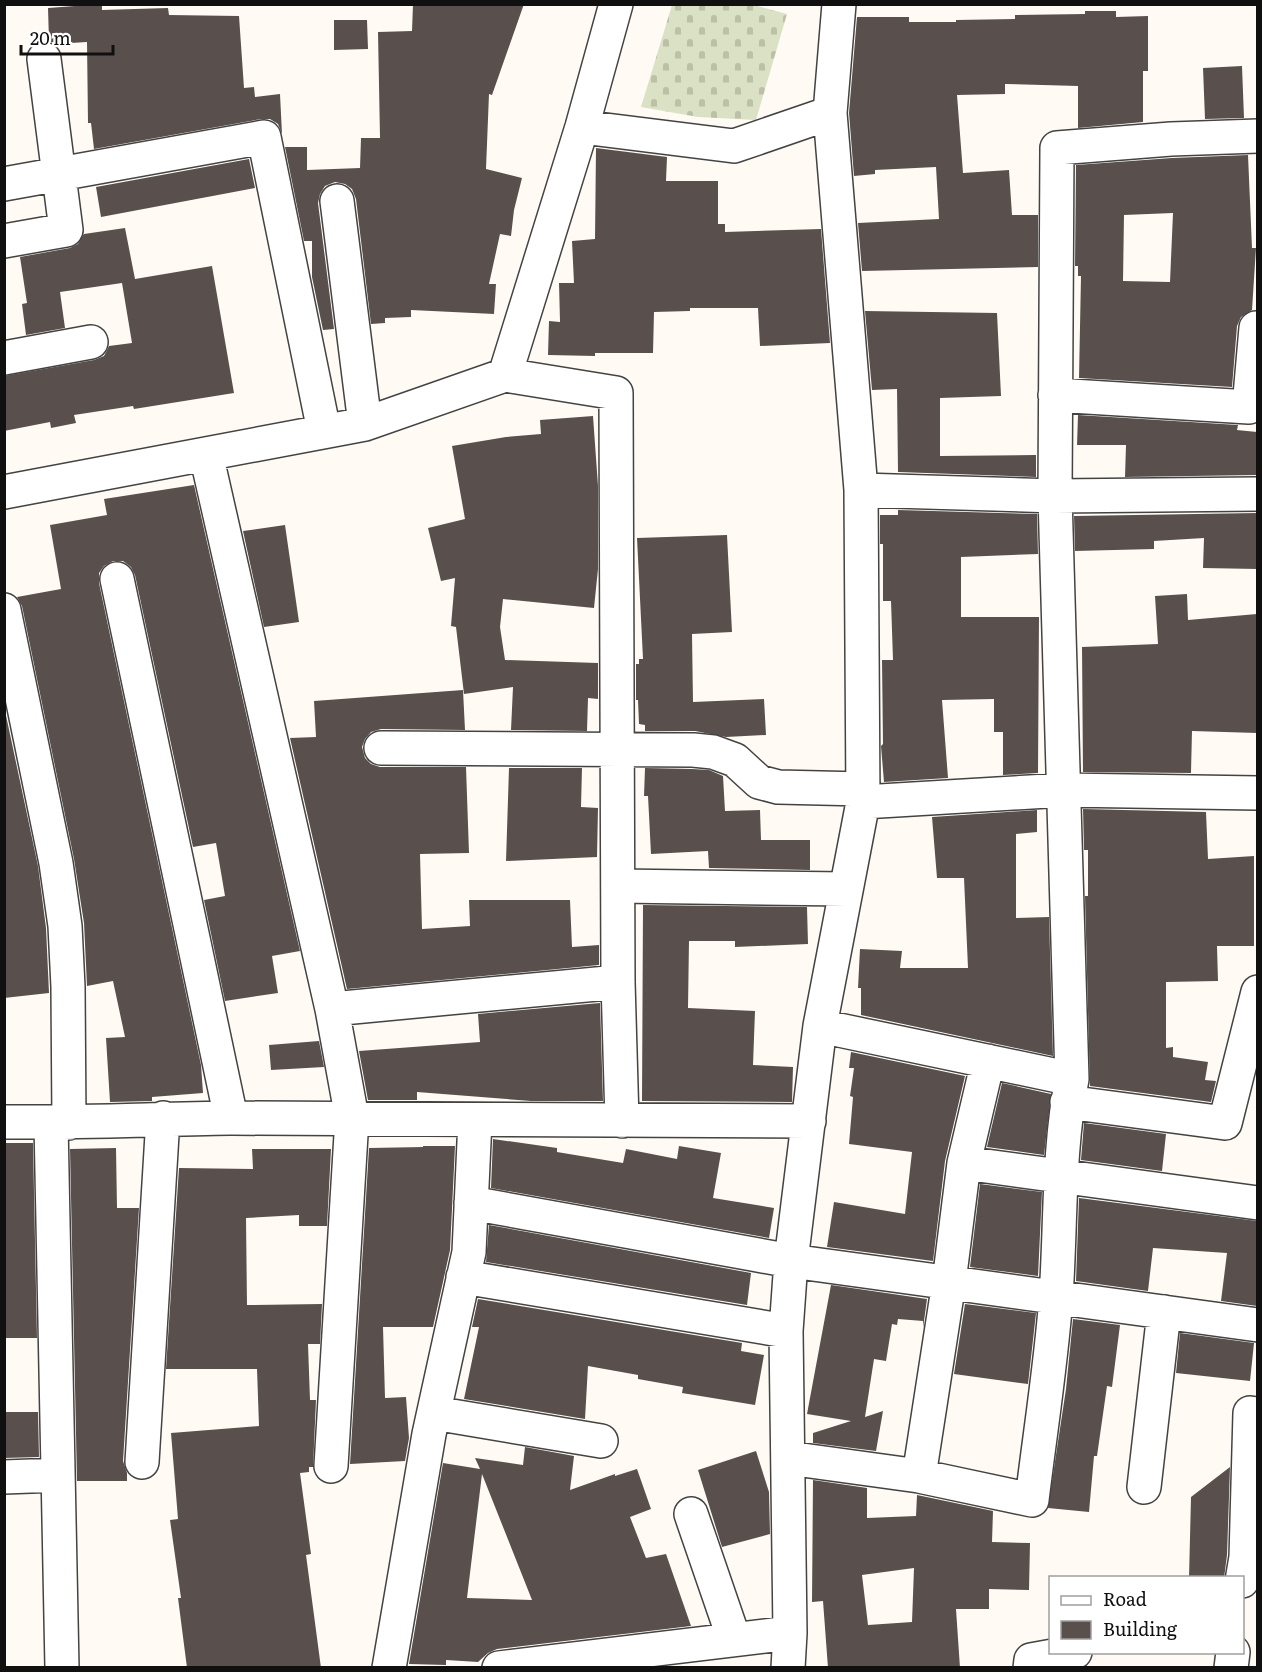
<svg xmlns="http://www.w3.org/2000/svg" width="1262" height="1672" viewBox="0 0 1262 1672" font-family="Literata,serif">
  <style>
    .cemetery { fill: url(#cemetery-stones) }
    .building { fill: #59504d; fill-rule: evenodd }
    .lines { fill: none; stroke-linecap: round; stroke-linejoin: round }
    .minor-casing { stroke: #434343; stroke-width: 36 }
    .minor { stroke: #fff; stroke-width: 33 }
  </style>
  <defs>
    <pattern id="cemetery-stones" width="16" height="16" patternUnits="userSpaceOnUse" patternTransform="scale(1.5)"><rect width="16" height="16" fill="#dbe1c4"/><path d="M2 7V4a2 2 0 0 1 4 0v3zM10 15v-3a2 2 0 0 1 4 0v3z" fill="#bbc0a7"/></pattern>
  </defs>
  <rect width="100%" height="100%" fill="#fffbf4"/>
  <!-- cemetery -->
  <path class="cemetery" d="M672 5H754L787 14 756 120 698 117 641 107Z"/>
  <!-- building -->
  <path class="building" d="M102 4V10L168 8 169 15 239 16 244 88 254 87 255 97 280 94 282 134 278 124 270 119H261L94 149 91 123H88L87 42 55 44 49 41 48 8Z
    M413 4H524L492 95 489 94 486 169 522 178 514 210 511 236 500 234 489 284H496L494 314 411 310V317L385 318V323L371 324 356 199 352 189 345 184 335 182 325 186 320 194 318 203 334 329 323 330 312 277V241H304L285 147H307V170L360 168 361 138H380L378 32 412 31Z
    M1085 11H1116V17L1148 16V71H1143V122L1078 128V86L1005 84V94L957 95 963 173 1009 170 1012 215H1038V267L862 271 858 223 939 219 936 167 875 170V174L854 176 849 113 857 17H909V22H956V20L1015 19V15L1085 14Z
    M334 20H367L368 49 334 50Z
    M1242 66 1244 118 1205 119 1203 68Z
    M596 148 667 157 666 181H718V224H725V232L821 229 830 343 760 346 758 308H690V311L654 312 653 353H595V356L548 355 549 321 560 322 559 283H574L572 241 595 239Z
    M1248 155 1252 248H1256L1252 310 1241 317 1237 326 1232 387 1079 378 1081 276H1078V266H1075L1076 165 1172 158ZM1173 213 1170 282 1123 281 1124 215Z
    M249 159 255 188 101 217 96 187Z
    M125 228 135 279 212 266 234 393 134 409 133 406 74 415 76 423 51 428 50 422 4 431V376L94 360 104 356 109 346 132 343 122 283 60 292 65 328 26 335 22 304 27 303 20 257 70 248 78 244 84 234Z
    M865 311 997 313 1001 396 940 398V456L1036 455V477L898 472 897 389 872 390Z
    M1078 415 1238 425 1237 430 1257 432V475L1125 477 1126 445H1077Z
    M593 416 598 486V569L594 608 503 599 500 627 505 660 598 663V699L588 698 587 731 511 730 513 687 464 694 456 627 451 626 455 578 441 581 428 528 465 519 452 446 506 437 541 434 540 420Z
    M194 485 300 951 272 956 278 993 225 1001 204 900 225 896 216 843 193 847 135 575 131 567 123 561H113L104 566 99 573V583L201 1065 203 1093 152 1097V1101L110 1102 106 1038 125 1037 113 981 87 986 84 923 74 859 22 606 17 597 61 589 50 525 107 515 104 499Z
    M898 510 1037 514 1038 554 961 557V617H1039L1038 773 1003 775V732H994V699L942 700 948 778 884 782 881 746 883 744 882 660H893L891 601H883V544H880V515H898Z
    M1257 513V569L1203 568 1204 538 1154 541V549L1075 551 1074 516Z
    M285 525 299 622 264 627 243 531Z
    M727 535 732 632 692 634 693 702 764 699 766 735 726 737 695 731H645V725L639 724 638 700H636V664H639V659H643L637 538Z
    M1187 594 1188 620 1257 614V733L1192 731 1191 773 1083 772 1082 647 1158 644 1155 596Z
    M463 690 465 730 381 729 371 732 365 739 362 747 365 758 371 764 380 767H466L469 853 420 854 422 929 470 926 469 900H570L572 947 599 945V965L347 989 290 738 316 737 314 701Z
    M4 706 38 866 46 928 49 993 4 998Z
    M509 768H582L581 807 598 808 597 857 506 861Z
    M645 768 692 769 709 770 723 776 725 811 760 810 761 840H810V870L709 868 708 851 651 854 648 796H644Z
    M1083 809 1206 812 1208 859 1254 856V946H1217L1218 981 1166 982V1048L1173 1047V1057L1208 1062 1205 1080 1216 1081 1211 1102 1090 1086 1085 896H1088V850H1084Z
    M1037 810V832L1016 834V918L1049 917 1053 1056 861 1015V988H858L860 949 902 951 900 968H968L964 878H937L932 817Z
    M643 905 807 907 808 944 735 947V941H689L688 1008 755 1011 753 1065 793 1067 792 1102 642 1101Z
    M600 1003 603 1101H531L417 1092V1100H368L359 1051 480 1042 478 1014Z
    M319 1041 324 1067 271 1070 269 1045Z
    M851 1052 965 1076 945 1161 933 1261 827 1247 834 1202 905 1214 912 1152 849 1144 853 1097 850 1096 854 1068H849Z
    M1002 1083 1051 1094 1044 1155 987 1147Z
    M1084 1123 1166 1134 1162 1171 1081 1160Z
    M493 1139 557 1148V1152L623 1163 626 1149 677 1159 679 1146 721 1153 713 1198 774 1208 769 1238 491 1188Z
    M4 1143H33L37 1338H4Z
    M423 1146H455L450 1250 433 1327H383L385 1398 406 1397 409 1438 405 1461 350 1464 369 1148 423 1147Z
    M116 1148 117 1208H139L123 1461 127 1473V1481H77L70 1149Z
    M252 1149H331L327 1226H299V1215L246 1218 247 1305 322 1304 320 1344H308L310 1400H316L313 1467H309V1472L300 1473 311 1554 306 1555 321 1668H187L178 1598H181L170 1520 178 1519 171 1433 259 1426 257 1369H166L179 1168 253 1169Z
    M980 1184 1042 1192 1038 1276 970 1267Z
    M1079 1198 1257 1221V1306L1221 1301 1227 1253 1153 1248 1148 1291 1076 1281Z
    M489 1225 751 1273 747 1305 486 1262Z
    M831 1285 927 1299 923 1328V1321L898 1319 897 1325 892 1324 886 1361 874 1359 865 1417 883 1411 876 1451 813 1443V1433L851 1421 807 1414Z
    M478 1299 742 1343 741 1351 764 1355 755 1405 682 1393 683 1387 638 1379V1375L588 1366 585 1419 464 1399 479 1327H472Z
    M965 1304 1036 1313 1028 1384 954 1374Z
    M1073 1319 1120 1325 1112 1387 1107 1386 1097 1456H1094L1089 1512 1048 1508 1066 1389Z
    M1180 1333 1254 1343 1250 1381 1176 1373Z
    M4 1412H38L39 1457 4 1458Z
    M525 1447 574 1456 570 1490 615 1474V1476L637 1469 651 1509 630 1517 646 1558 666 1554 691 1626 497 1649 488 1653 478 1662 446 1660V1665L409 1664 443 1463 480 1469 475 1458 523 1465ZM482 1474 532 1600 467 1598Z
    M756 1451 769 1492 770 1534 722 1547 698 1470Z
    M1230 1467 1227 1555 1224 1578H1189L1191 1497Z
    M813 1480 867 1488V1518L916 1516 917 1495 993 1511 992 1542 1030 1543 1029 1590 989 1589V1609H956L960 1668H828L823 1601 812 1602ZM914 1568 912 1622 868 1625 862 1575Z"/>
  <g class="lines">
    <defs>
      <path id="minor" d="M582 127 734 146 830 113
        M4 184 264 137 324 431
        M337 201 365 424
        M4 241 66 230 44 59
        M4 358 91 342
        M505 375 616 393 618 982 622 1121
        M1055 395 1249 407 1256 328H1258
        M206 454 332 1009 352 1118 331 1466
        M861 490 1055 496 1258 494
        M4 492 365 424 505 375 582 127 616 4
        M117 579 231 1118
        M4 610 56 863 65 926 68 987 69 1123
        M381 748 693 750 713 752 735 760 759 782 778 787 863 789
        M863 802 1064 790 1258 793
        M618 886 846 889
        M332 1009 618 982
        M820 1026 1072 1079
        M1067 1102 1225 1123 1258 992
        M4 1122C80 1123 155 1119 231 1118L809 1121
        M51 1123 62 1668
        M964 1163 988 1061
        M471 1203 791 1261 1258 1325
        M463 1277 786 1331
        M434 1413 601 1441
        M788 1458 919 1476 1032 1500C1040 1433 1051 1365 1056 1297 1061 1224 1058 1150 1072 1079L1055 496 1057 148 1171 139 1258 136
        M142 1462 163 1118
        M919 1476 949 1282 964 1163 1258 1203
        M4 1477 58 1475
        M1144 1487 1164 1312
        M691 1514 734 1639
        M1242 1581 1246 1557 1250 1413 1258 1414
        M389 1668 429 1434 469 1252 475 1120
        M499 1668 790 1633
        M788 1668 790 1633 786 1331 791 1261 820 1026 863 802 861 490 830 113 839 4
        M1030 1668 1031 1660 1075 1652
        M1231 1668 1233 1652"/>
    </defs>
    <!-- minor casing -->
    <use href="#minor" class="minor-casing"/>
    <!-- minor -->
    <use href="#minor" class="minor"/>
  </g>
  <!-- border -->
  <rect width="1262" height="1672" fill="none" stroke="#101010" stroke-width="12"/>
  <!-- legend -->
  <rect x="1049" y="1576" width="195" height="78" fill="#ffffff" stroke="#9f9f9f" stroke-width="1.5"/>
  <rect x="1061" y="1596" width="30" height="9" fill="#ffffff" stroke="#9f9f9f" stroke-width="1.5"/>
  <text x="1103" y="1606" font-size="18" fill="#101010">Road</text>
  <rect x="1061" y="1621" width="30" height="18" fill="#59504d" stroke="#9f9f9f" stroke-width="1.5"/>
  <text x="1103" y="1636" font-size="18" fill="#101010">Building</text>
  <!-- scale -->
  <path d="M21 45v9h92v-9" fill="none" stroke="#101010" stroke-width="3"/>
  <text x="30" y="45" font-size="18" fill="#101010" stroke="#ffffff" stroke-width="4.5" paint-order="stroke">20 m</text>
</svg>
